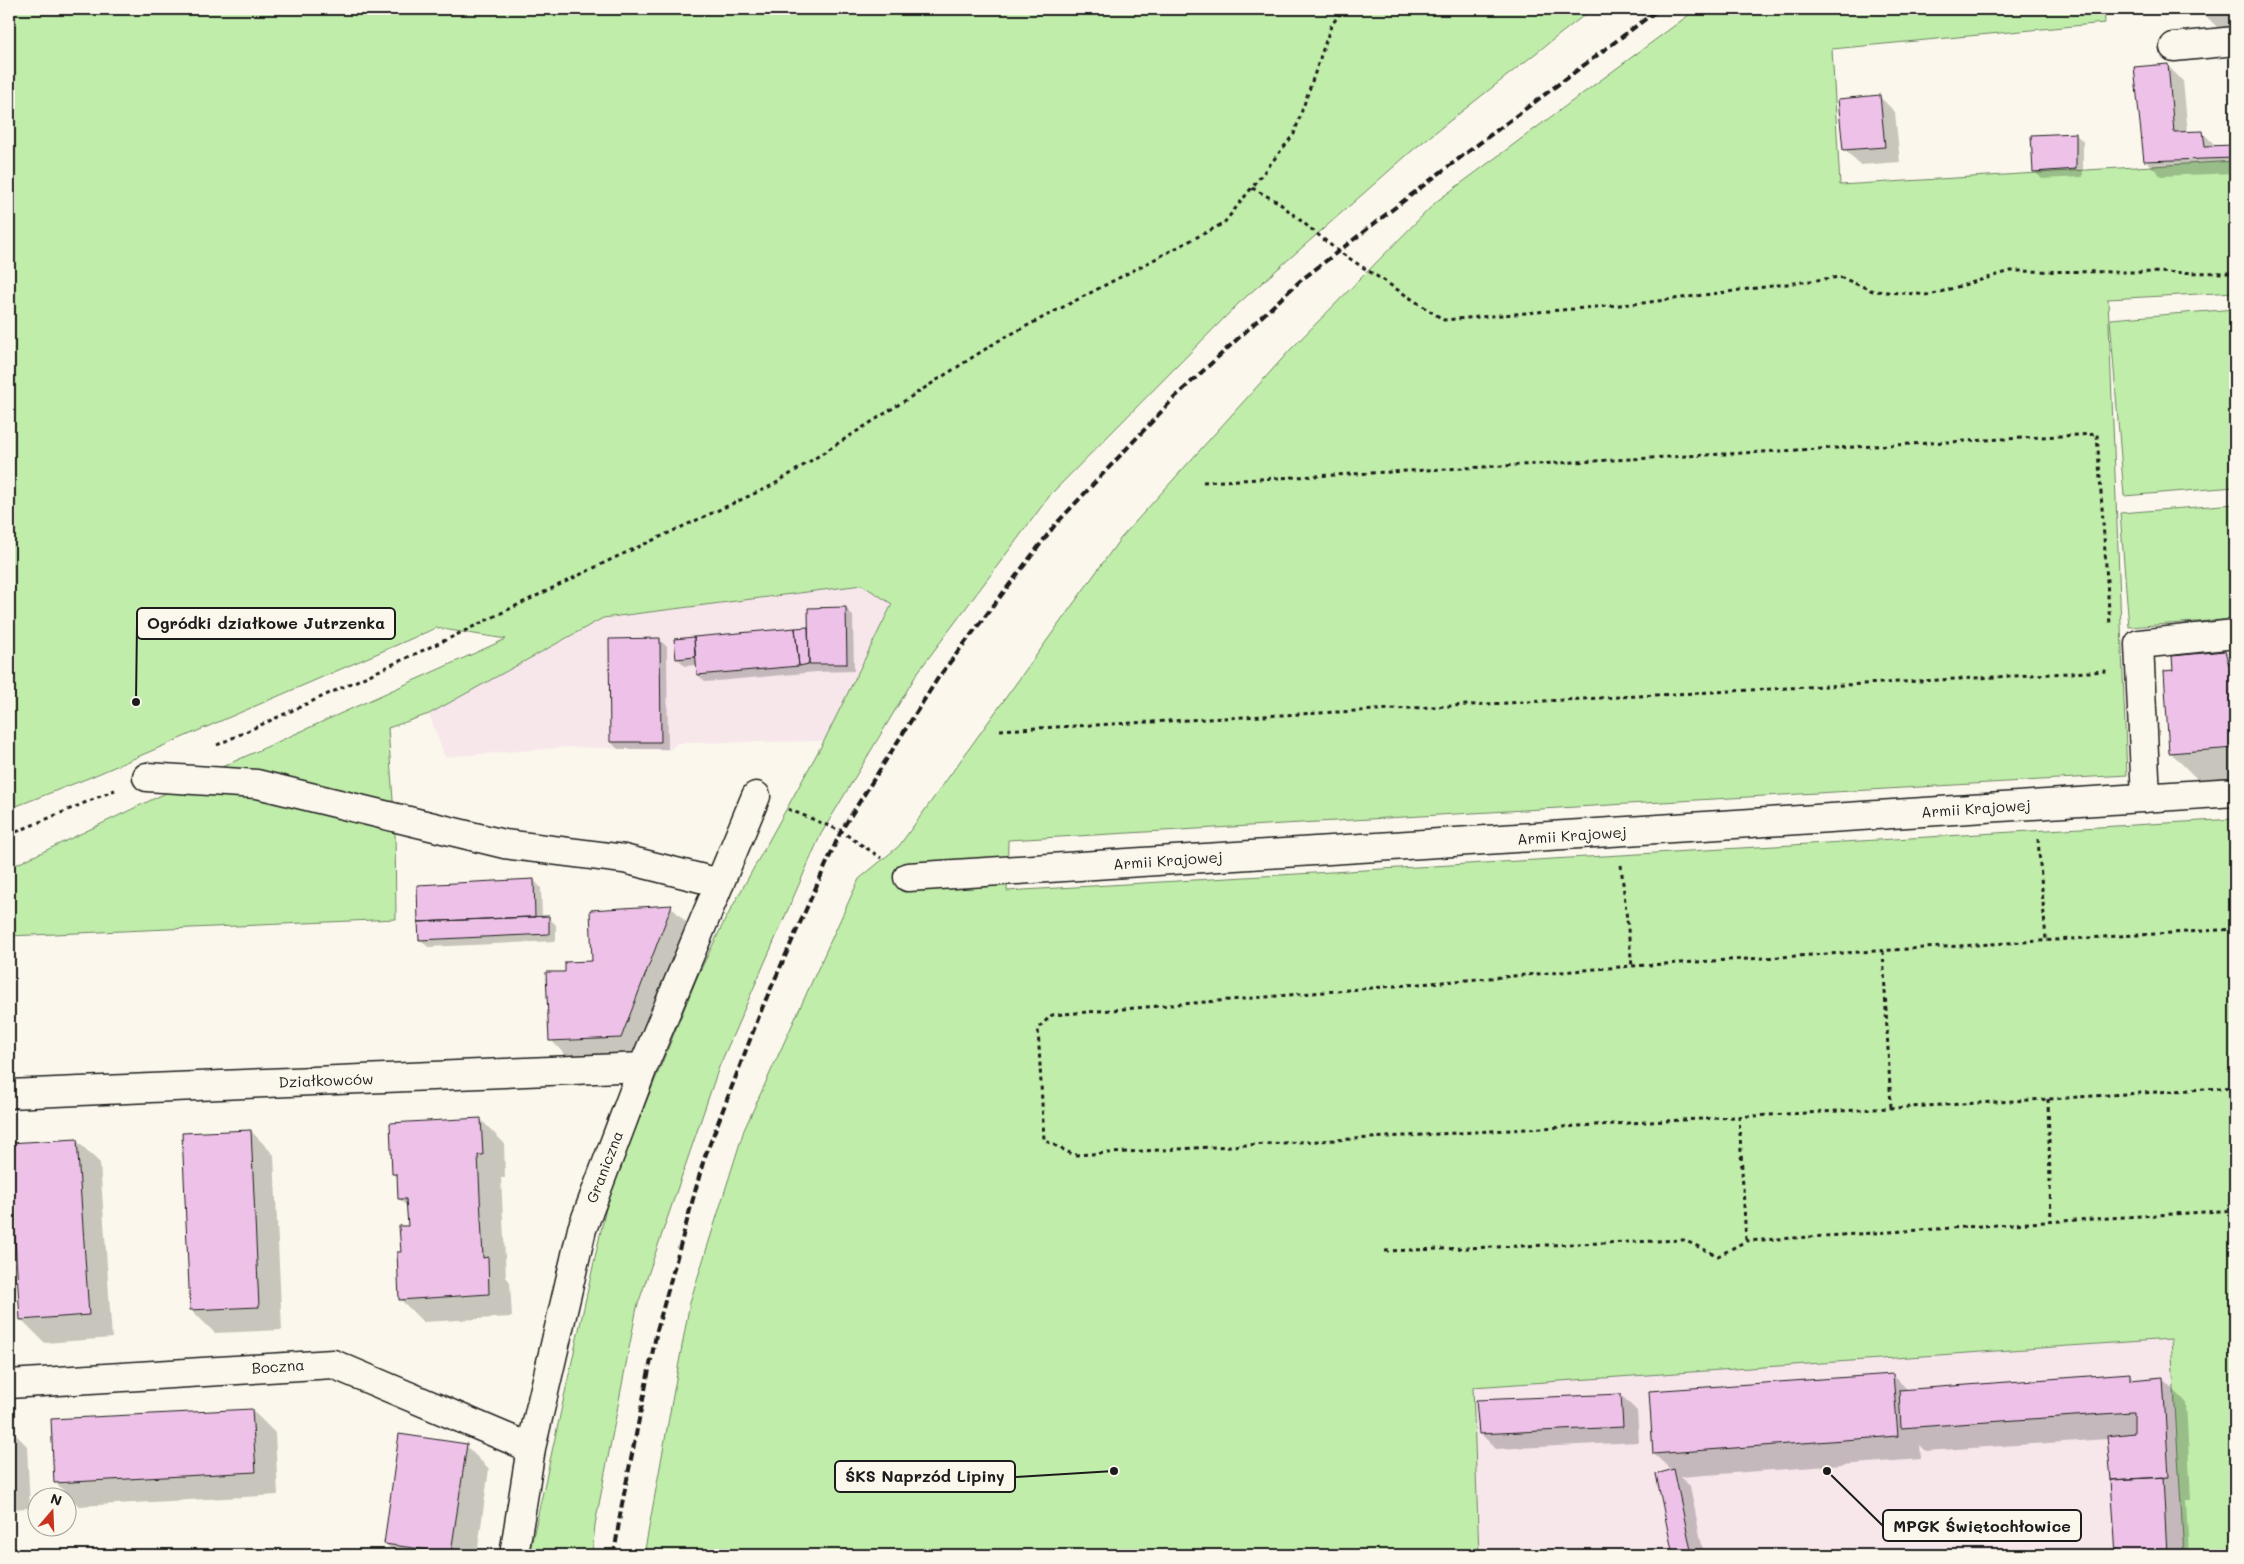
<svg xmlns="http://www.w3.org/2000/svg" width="2244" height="1564" viewBox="0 0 2244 1564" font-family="Mali,sans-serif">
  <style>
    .built { fill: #f7e7eb }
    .green { fill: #c0edaa; stroke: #6e8463 }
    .shadow { fill: #0003 }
    .building { fill: #eec2e8; stroke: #1c1c1c }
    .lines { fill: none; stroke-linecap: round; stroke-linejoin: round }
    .minor-casing { stroke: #1c1c1c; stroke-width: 31 }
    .path { stroke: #1c1c1c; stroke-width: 3; stroke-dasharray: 4 4; stroke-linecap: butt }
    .minor { stroke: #fbf7ec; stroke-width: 28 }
    .rail { stroke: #1c1c1c; stroke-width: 4; stroke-dasharray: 8 4; stroke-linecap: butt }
    .labels { text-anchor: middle; stroke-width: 4; stroke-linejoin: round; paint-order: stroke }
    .street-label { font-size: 15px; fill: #1c1c1c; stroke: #fbf7ec }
    .leader { fill: none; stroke: #1c1c1c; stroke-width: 2 }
    .callout-dot { fill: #1c1c1c; stroke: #fbf7ec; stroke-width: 2 }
    .callout { fill: #fbf7ec; stroke: #1c1c1c; stroke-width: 2 }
    .callout-label { font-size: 16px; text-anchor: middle; font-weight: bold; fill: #1c1c1c }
  </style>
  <rect width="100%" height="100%" fill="#fbf7ec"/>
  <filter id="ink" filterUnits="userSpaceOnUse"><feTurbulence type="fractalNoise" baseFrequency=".02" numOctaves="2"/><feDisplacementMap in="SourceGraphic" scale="10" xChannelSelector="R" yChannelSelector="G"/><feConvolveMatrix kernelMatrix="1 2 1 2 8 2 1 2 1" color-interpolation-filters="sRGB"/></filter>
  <g filter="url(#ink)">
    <!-- built -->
    <path class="built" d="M862 585 892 604 824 741 677 743 670 750 570 747 445 757 429 714 603 619Z
      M2171 1339 2184 1555H1479L1473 1387Z"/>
    <!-- green -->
    <path class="green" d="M9 9H1592L1414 149 1239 303 1051 494 918 672 821 834 719 1067 637 1307 595 1525 592 1555H529L610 1190 698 975 725 920 824 741 892 604 862 585 603 618 429 714 388 728 395 829 396 919 9 936V868L193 780 506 639 436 628 91 777 9 809Z
      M1697 9H2104L2105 23 1832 49 1840 185 2235 161V292L2108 299 2127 775 1008 840 1007 891 2235 819V1555H2184L2171 1339 1473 1387 1479 1555H644L690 1302 744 1130 859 879 899 846 1120 539 1290 350 1437 201Z
      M2235 309V487L2124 496 2110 319Z
      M2235 504V619L2129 627 2120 513Z"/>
    <!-- shadow -->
    <path class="shadow" d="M2199 9H2235V30L2221 31Z
      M2168 66 2183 81 2188 133H2203L2217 147 2235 146V173L2161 176 2145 160Z
      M1879 96 1895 112 1900 162 1860 165 1844 149Z
      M2075 134 2083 141V177L2042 179 2034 171Z
      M846 608 853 616 854 671 817 672 706 682 698 675 697 665 685 666 677 658 676 640 810 628Z
      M659 639 667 647 668 749H618L611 742Z
      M2225 653 2235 663V780L2201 783 2170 752 2174 671Z
      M534 880 541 888 542 918 548 917 556 925V941L428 947 420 939Z
      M671 907 694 930 644 1061 574 1064 551 1040 567 973 594 963Z
      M480 1119 504 1143 505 1178H501L506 1277 510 1282 512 1317 423 1322 400 1299 402 1253 409 1227 408 1207 399 1199 398 1178 393 1173Z
      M251 1131 274 1155 282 1330 215 1333 191 1310Z
      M76 1140 100 1163 112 1338 45 1343 21 1319 9 1144Z
      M2129 1374 2136 1381 2162 1378 2186 1402 2191 1500H2186L2189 1555H2116L2108 1439 1926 1451 1920 1445 1921 1459 1680 1477 1690 1486 1704 1555H1675L1658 1474 1672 1471 1654 1454 1893 1375 1908 1390Z
      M1621 1395 1637 1411 1639 1442 1496 1449 1480 1433Z
      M252 1410 275 1433 278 1495 79 1506 55 1482Z
      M9 1428 27 1446 30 1508 9 1509Z
      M466 1446 489 1469 477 1555H397L385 1543Z"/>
    <!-- building -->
    <path class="building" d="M2168 64 2174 132 2203 131 2205 146 2235 145V158L2144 161 2134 67Z
      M1880 95 1885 147 1843 150 1838 99Z
      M2076 133V169L2033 172 2031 135Z
      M846 607 847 664H809L808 608Z
      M808 627 809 664 799 666 795 628Z
      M795 628 799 666 697 675 694 637Z
      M694 637 695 657 676 659 674 639Z
      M660 638 661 742H610L609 639Z
      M2225 651 2229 665H2235V748L2169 753 2164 671 2173 670 2172 656Z
      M534 879 535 917 418 922 417 885Z
      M672 905 621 1038 549 1041 546 972H565V962L592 961 590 910Z
      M549 916V934L419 940 418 922Z
      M481 1118 483 1155H478L483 1258 488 1257 489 1294 399 1300 397 1252H401L399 1226H408L406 1199H398L397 1174H392L390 1123Z
      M251 1130 259 1307 190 1310 182 1133Z
      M77 1139 89 1315 20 1320 9 1143Z
      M2130 1373V1380L2163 1377 2169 1477 2111 1480 2107 1436 2134 1433V1412H2132L1901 1428 1899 1390Z
      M1893 1374 1898 1436 1653 1454 1649 1391Z
      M1621 1394 1623 1427 1479 1434 1476 1400Z
      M252 1409 256 1472 54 1483 51 1419Z
      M399 1434 467 1444 451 1553 384 1544Z
      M1674 1469 1692 1555H1673L1656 1474Z
      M2163 1477 2167 1555H2116L2111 1480Z"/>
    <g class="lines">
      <defs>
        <path id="minor" d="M2174 47 2235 41
          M147 777 257 784 504 844 624 859 720 883
          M2146 798 2139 644 2235 634
          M908 877 2235 792
          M9 1094 643 1067
          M9 1384 333 1364 531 1448
          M514 1555 531 1448 582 1229 643 1067 756 796"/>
      </defs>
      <!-- minor casing -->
      <use href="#minor" class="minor-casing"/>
      <!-- path -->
      <path class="path" d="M1252 188 1278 202 1338 251 1444 320 1643 303 1840 277 1873 291 1930 295 2011 271 2235 273
        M1203 482 2097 434 2110 625
        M1000 730 2107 671
        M217 745 452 637 612 559 773 485 998 341 1224 223 1294 134 1331 26 1343 9
        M788 809 841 831 881 858
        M9 835 115 790
        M2038 839 2046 940
        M1621 865 1632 966
        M2235 929 1632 966 1052 1015 1038 1028 1044 1140 1074 1155 2048 1099 2235 1087
        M1883 951 1891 1108
        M2048 1099 2051 1223
        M1739 1116 1746 1241
        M1385 1251 1684 1240 1718 1256 1746 1241 2235 1210"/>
      <!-- minor -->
      <use href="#minor" class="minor"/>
      <!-- rail -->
      <path class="rail" d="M614 1555 621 1509 657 1330 704 1159 763 1006 841 831 938 678 1055 525 1175 397 1300 281 1437 175 1659 9"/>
    </g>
  </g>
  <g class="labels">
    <!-- street labels -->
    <g class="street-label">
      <text transform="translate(1976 809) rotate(-4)" y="5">Armii Krajowej</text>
      <text transform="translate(1572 836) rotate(-4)" y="5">Armii Krajowej</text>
      <text transform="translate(1168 861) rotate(-4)" y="5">Armii Krajowej</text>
      <text transform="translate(326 1081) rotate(-2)" y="5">Działkowców</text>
      <text transform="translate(605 1167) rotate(-69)" y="5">Graniczna</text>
      <text transform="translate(278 1367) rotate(-4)" y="5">Boczna</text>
    </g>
  </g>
  <!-- callouts -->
  <path class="leader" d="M136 702L137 624M1114 1471L1015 1477M1827 1471L1883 1526"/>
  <g class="callout-dot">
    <circle cx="136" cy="702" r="5"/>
    <circle cx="1114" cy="1471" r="5"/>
    <circle cx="1827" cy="1471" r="5"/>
  </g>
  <g class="callout">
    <rect x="137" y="608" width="258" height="31" rx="5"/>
    <rect x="835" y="1461" width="180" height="31" rx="5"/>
    <rect x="1883" y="1510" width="198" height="31" rx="5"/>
  </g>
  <g class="callout-label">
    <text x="266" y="629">Ogródki działkowe Jutrzenka</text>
    <text x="925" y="1482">ŚKS Naprzód Lipiny</text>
    <text x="1982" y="1532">MPGK Świętochłowice</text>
  </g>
  <!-- margin -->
  <rect width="2244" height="1564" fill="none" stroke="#fbf7ec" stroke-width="30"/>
  <rect x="15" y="15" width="2214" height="1534" fill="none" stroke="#1c1c1c" stroke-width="2" filter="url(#ink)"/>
  <!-- north arrow -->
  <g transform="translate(52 1512) rotate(19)"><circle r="24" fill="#fbf7ec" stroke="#a29f99"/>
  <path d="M0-4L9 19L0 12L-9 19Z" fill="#c8321e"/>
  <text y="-8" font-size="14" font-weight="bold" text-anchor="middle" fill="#1c1c1c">N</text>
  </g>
</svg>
